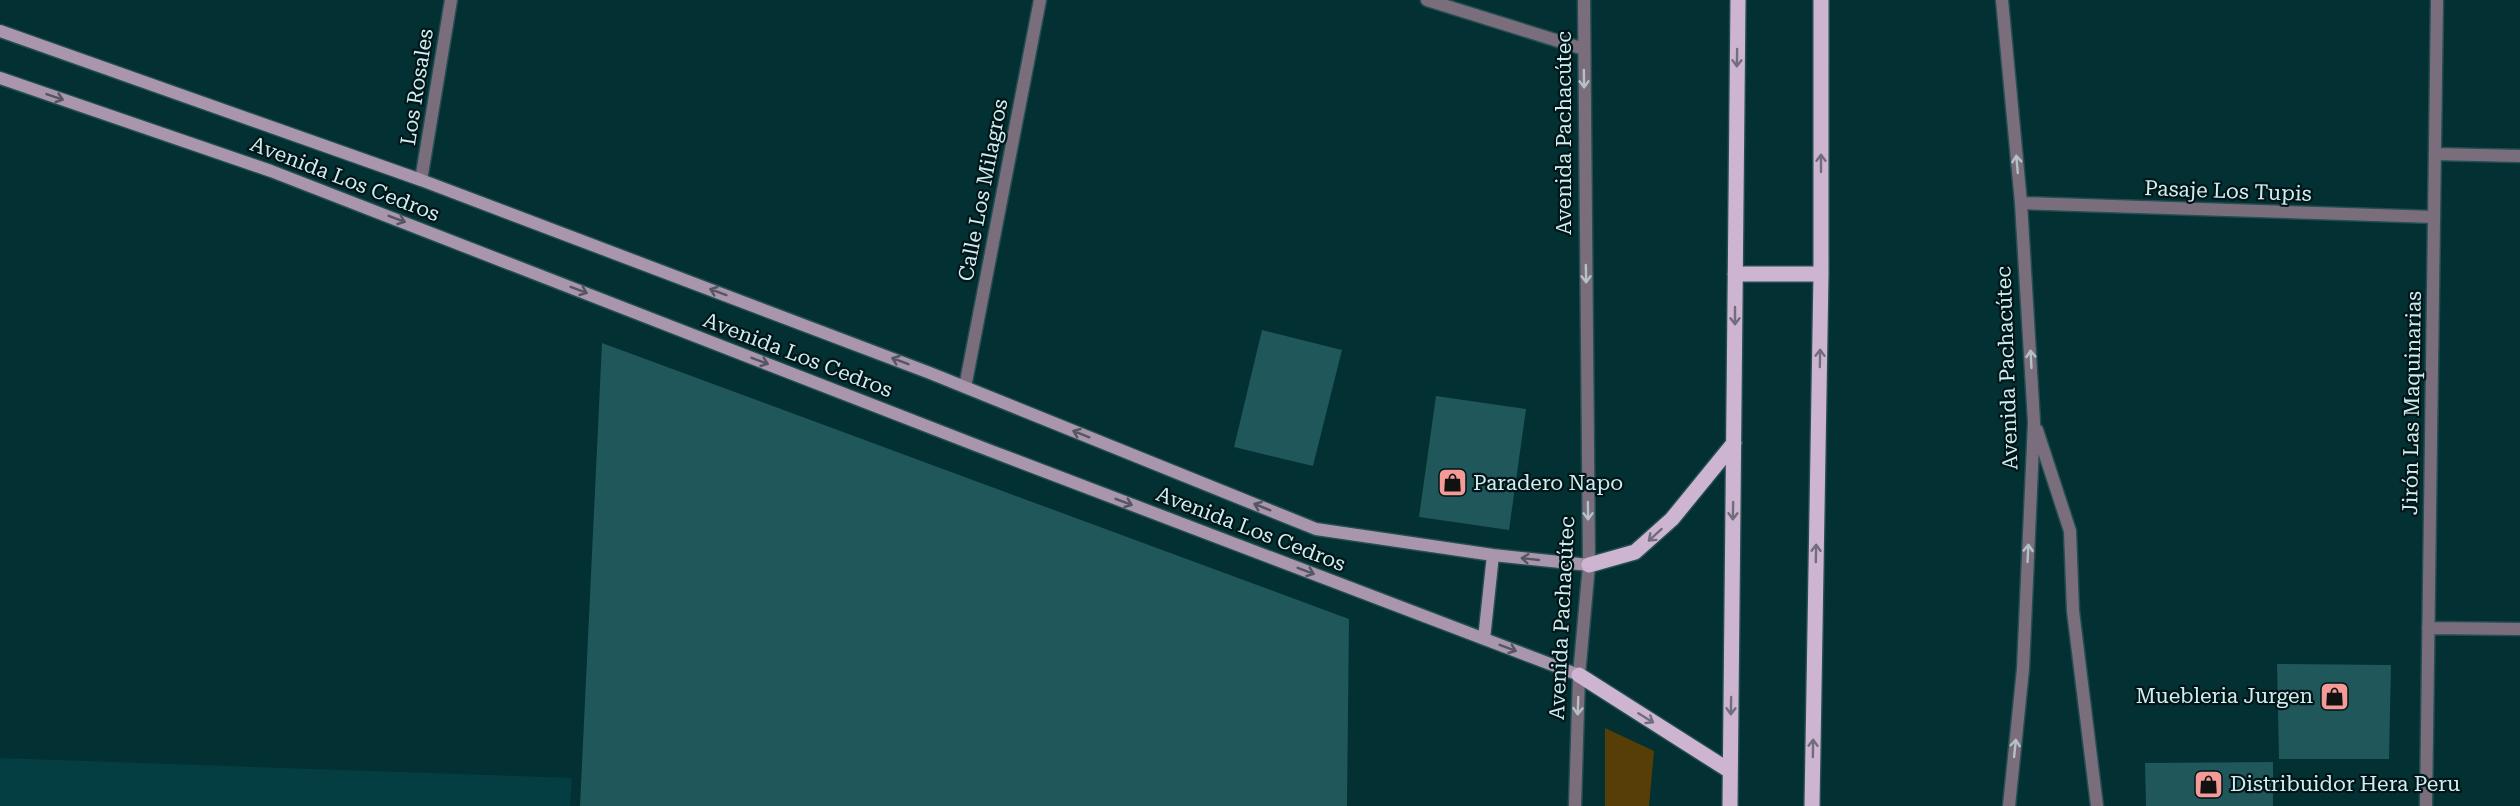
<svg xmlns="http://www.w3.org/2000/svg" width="2520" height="806" viewBox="0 0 2520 806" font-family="'Roboto Serif',serif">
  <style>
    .built { fill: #043e42 }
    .green { fill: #563e06 }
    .building { fill: #1f575b }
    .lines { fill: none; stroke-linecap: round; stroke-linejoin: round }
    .lane-casing { stroke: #244e51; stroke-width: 15 }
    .street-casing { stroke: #244e51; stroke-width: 15 }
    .secondary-casing { stroke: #244e51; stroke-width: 15 }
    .primary-casing { stroke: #244e51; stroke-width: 18 }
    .lane { stroke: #7b6e7c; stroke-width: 12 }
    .street { stroke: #7b6e7c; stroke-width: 12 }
    .secondary { stroke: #a996ac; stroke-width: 12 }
    .primary { stroke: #cdb4d0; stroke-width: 15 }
    .oneway { stroke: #716d7d }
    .oneway2 { stroke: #b4c1c7 }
    .oneway3 { stroke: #555662 }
    .labels { text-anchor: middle; stroke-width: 4.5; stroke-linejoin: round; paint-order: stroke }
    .street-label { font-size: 21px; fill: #d2edef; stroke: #011618 }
    .poi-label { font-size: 21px; fill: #d2edef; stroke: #011618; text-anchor: start }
  </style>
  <rect width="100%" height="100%" fill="#033033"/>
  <!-- built -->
  <path class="built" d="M0 758 572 778 570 806H0Z"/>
  <!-- green -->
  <path class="green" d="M1605 728 1654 751 1649 806H1605Z"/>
  <!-- building -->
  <path class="building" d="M1262 330 1342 350 1313 466 1234 447Z
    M602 343 1349 619 1347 806H580Z
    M1436 396 1526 409 1509 530 1419 517Z
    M2277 664 2391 665 2389 759H2279Z
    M2273 762V806H2146L2145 763Z"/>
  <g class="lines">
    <defs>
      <path id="lane" d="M2021 203 2434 217"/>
      <path id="street" d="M1427 0 1584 49
        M2002 0 2021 203 2034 422 2023 669 2009 806
        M2435 154 2520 156
        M421 180 451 0
        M965 387 1040 0
        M2037 430 2070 531 2073 611 2097 806
        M2428 628 2520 629
        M1575 806 1579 675 1589 565 1584 0
        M2426 806 2437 0"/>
      <path id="secondary" d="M0 31 421 180 930 373 1316 529 1493 555 1589 565
        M0 78 271 171 991 451 1579 675
        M1484 639 1493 555"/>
      <path id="primary" d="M1735 274H1821
        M1589 565 1635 552 1672 519 1734 443
        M1579 675 1730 771
        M1730 806 1738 0
        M1812 806 1821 274V0"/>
    </defs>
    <!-- lane casing -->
    <use href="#lane" class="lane-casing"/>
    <!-- street casing -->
    <use href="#street" class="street-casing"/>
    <!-- secondary casing -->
    <use href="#secondary" class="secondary-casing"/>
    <!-- primary casing -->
    <use href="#primary" class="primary-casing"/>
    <!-- lane -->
    <use href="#lane" class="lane"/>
    <!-- street -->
    <use href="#street" class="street"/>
    <!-- secondary -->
    <use href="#secondary" class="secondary"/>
    <!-- primary -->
    <use href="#primary" class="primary"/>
  </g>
  <!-- one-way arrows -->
  <defs><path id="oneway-shaft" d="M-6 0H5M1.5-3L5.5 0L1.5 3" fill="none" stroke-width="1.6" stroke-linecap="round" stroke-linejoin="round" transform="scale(1.5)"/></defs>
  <g class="oneway">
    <use href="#oneway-shaft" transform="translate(1737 58) rotate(91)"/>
    <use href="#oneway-shaft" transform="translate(1821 163) rotate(-90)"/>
    <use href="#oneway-shaft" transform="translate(1735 316) rotate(90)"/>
    <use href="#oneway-shaft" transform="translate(1820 358) rotate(-89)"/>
    <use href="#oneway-shaft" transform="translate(1733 511) rotate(91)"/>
    <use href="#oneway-shaft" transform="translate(1655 535) rotate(138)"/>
    <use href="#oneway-shaft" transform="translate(1816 553) rotate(-89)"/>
    <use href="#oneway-shaft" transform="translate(1731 706) rotate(91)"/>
    <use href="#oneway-shaft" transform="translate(1646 718) rotate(32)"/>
    <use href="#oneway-shaft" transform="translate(1813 748) rotate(-89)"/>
  </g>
  <g class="oneway2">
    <use href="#oneway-shaft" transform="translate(1584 79) rotate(89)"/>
    <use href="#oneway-shaft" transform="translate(2017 164) rotate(-95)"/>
    <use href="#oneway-shaft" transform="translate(1586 274) rotate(89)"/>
    <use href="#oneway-shaft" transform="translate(2031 359) rotate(-93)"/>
    <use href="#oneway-shaft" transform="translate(1588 511) rotate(89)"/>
    <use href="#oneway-shaft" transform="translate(2028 553) rotate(-87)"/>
    <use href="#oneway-shaft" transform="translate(1578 706) rotate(92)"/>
    <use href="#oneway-shaft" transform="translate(2015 748) rotate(-84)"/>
  </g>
  <g class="oneway3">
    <use href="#oneway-shaft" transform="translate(55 97) rotate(19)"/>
    <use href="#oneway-shaft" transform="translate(397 219) rotate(21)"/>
    <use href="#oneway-shaft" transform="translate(579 290) rotate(21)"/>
    <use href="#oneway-shaft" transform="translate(718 292) rotate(-159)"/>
    <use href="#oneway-shaft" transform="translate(760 361) rotate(21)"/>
    <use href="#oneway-shaft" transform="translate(900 361) rotate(-159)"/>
    <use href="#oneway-shaft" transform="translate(1081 434) rotate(-158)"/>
    <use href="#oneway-shaft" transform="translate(1124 502) rotate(21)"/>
    <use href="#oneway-shaft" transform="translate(1262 507) rotate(-158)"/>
    <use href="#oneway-shaft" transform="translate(1530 559) rotate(-174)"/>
    <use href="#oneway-shaft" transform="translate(1306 571) rotate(21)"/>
    <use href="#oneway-shaft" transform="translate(1508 648) rotate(21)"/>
  </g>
  <!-- icons -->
  <defs>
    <symbol id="shop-square" viewBox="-11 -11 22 22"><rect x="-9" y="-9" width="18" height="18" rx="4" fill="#f59b97" stroke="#011618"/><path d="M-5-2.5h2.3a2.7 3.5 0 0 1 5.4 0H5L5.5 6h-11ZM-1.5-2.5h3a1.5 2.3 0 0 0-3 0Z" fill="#111"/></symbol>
  </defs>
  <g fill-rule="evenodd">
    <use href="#shop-square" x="1436" y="466" width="33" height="33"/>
    <use href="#shop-square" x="2318" y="680" width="33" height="33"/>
    <use href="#shop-square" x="2192" y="768" width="33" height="33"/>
  </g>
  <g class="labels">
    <!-- street labels -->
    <g class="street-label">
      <text transform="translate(417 87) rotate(-81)" y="7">Los Rosales</text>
      <text transform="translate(1564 133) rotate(-90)" y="7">Avenida Pachacútec</text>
      <text transform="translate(345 179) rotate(21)" y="7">Avenida Los Cedros</text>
      <text transform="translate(983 190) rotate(-79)" y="7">Calle Los Milagros</text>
      <text transform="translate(2228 191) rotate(2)" y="7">Pasaje Los Tupis</text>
      <text transform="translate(798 355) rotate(21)" y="7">Avenida Los Cedros</text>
      <text transform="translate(2007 368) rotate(-92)" y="7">Avenida Pachacútec</text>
      <text transform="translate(2412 403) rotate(-89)" y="7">Jirón Las Maquinarias</text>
      <text transform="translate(1251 529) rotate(21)" y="7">Avenida Los Cedros</text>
      <text transform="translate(1562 618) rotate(-87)" y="7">Avenida Pachacútec</text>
    </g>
    <!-- poi labels -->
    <g class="poi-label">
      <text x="1473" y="490">Paradero Napo</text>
      <text x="2313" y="703" text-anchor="end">Muebleria Jurgen</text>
      <text x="2230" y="791">Distribuidor Hera Peru</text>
    </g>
  </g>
</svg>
